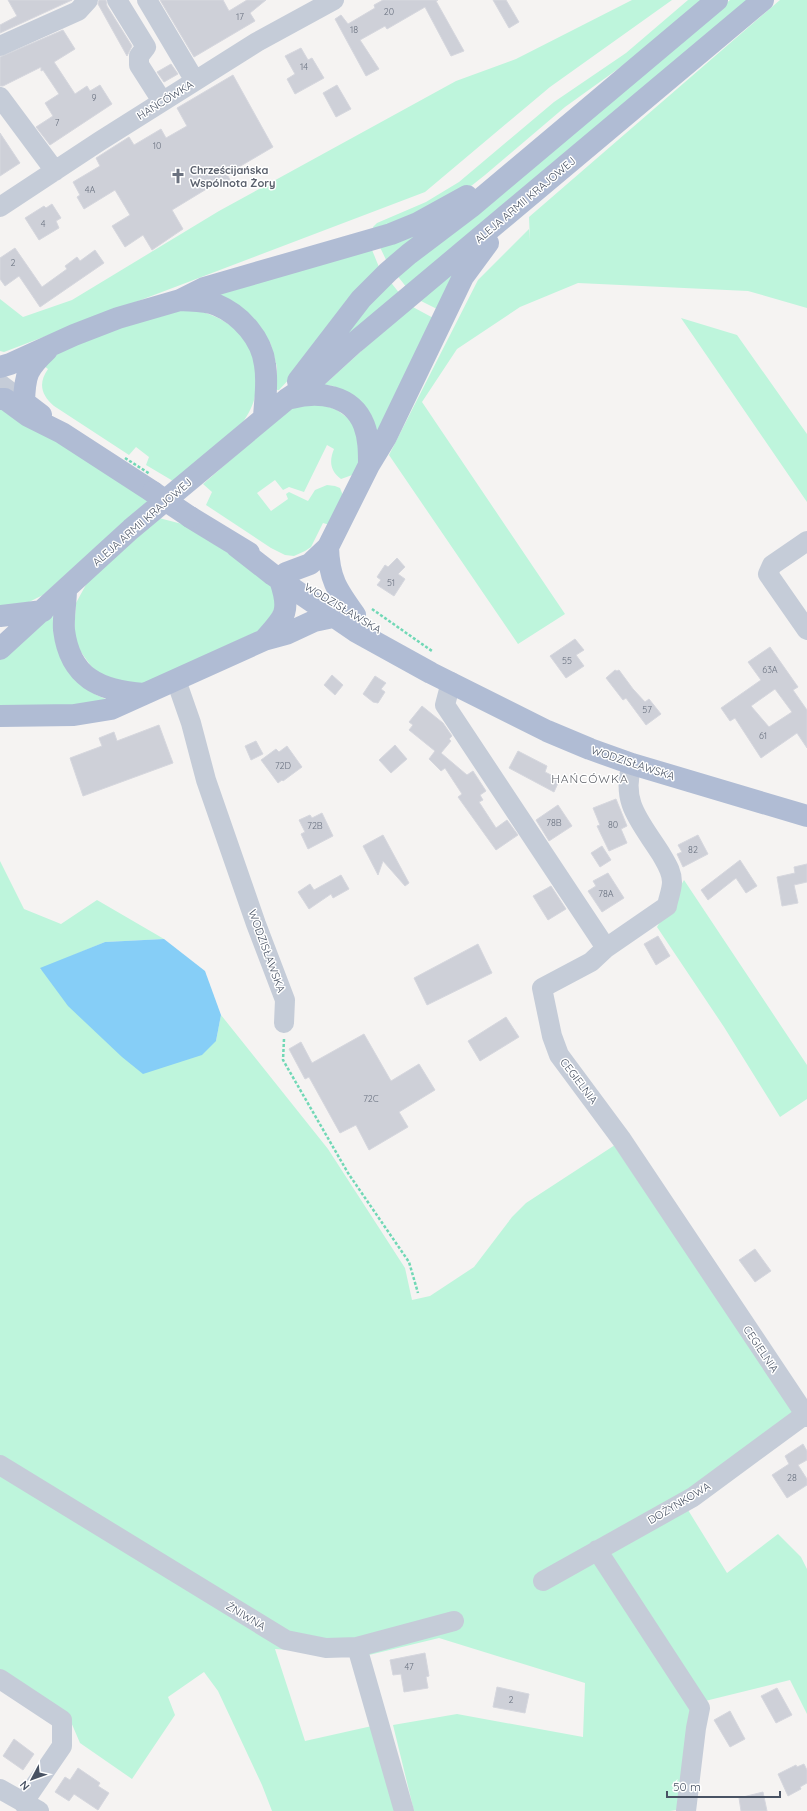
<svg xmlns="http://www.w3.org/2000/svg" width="807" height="1811" viewBox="0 0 807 1811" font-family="Quicksand,sans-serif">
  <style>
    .green { fill: #bef5dc }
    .water { fill: #86cef7 }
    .building { fill: #ced0d8; stroke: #d6d7de; fill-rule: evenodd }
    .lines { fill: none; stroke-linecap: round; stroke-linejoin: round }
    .path { stroke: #71d8b6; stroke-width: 2.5; stroke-dasharray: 3 2; stroke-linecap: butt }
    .minor { stroke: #c5ccd8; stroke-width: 20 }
    .major { stroke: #b0bcd4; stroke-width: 22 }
    .path-bridge { stroke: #71d8b6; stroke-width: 2.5; stroke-dasharray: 3 2; stroke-linecap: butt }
    .major-bridge { stroke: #b0bcd4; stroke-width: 22 }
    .labels { text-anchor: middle; stroke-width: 3; stroke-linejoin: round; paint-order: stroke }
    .number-label { font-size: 9px; fill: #6a7280 }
    .street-label { font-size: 11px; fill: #485263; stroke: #fff }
    .worship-label { font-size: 11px; font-weight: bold; fill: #5b616d; stroke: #fff; text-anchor: start }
    .neighbourhood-label { font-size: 12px; letter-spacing: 1px; fill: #5e6168; stroke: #fff }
  </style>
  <rect width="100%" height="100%" fill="#f5f3f2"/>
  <!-- green -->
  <path class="green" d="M632 0H672L550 87 425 192 4 352 0 351V299L23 317 72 300 219 211 456 81 516 59Z
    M688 0H703L629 61 565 107 485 175 456 198 376 234 373 227 377 223 426 202 459 182 554 102 626 53Z
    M730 0H750L407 288 396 274 599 111Z
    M780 0H807V308L748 291 578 283 520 307 457 349 422 402 565 614 518 644 389 455 478 280 529 229 530 240 529 217Z
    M436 220 388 264 378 243Z
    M370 245 381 272 292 376 279 390H277V367L270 342 217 295Z
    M459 267 441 311 419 300Z
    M389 280 400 294 333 351Z
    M411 306 437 320 378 434 350 394 333 386 324 385Z
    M195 310C221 316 246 331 254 358 256 363 255 370 256 376 257 395 254 406 243 422L173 481 146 465 149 457 136 447 129 455 54 406C41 395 38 383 48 369L40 363 88 338 176 311Z
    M681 318 737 335 807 434V502Z
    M317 403 337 410 349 419 356 430 361 453 355 474 341 479C330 471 329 461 334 449L327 445 304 492 289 487 283 490 275 480 257 493 271 511 288 499 286 494 289 492 308 501 315 490 327 485 335 486 340 488 344 498 330 525 323 523 311 547 305 551 294 556 285 555 271 548 206 505 212 492 203 484 289 409Z
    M0 408 9 410 148 501 43 595 29 602 0 606Z
    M159 518 182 524 261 573 271 582 278 601 265 628 147 682 138 684 114 682 93 669 76 645 74 632 76 603 88 581Z
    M51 614 53 615C51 652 73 689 109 700V703L0 710V659Z
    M0 861 24 909 61 924 97 900 164 939 105 942 40 969 216 1041 221 1015 328 1149 405 1268 412 1300 430 1296 474 1267 512 1217 526 1203 618 1143 800 1423 688 1510 727 1573 778 1534 801 1557 807 1569V1714L790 1680 701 1702 677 1810 670 1811H414L393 1725 457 1714 583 1737 585 1683 439 1638 369 1655 275 1649 305 1741 372 1726 397 1811H272L262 1785 218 1691 204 1672 168 1697 175 1715 132 1779 80 1743 68 1715 0 1670Z
    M684 880 807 1065V1099L780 1117 724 1027 657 927Z"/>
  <!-- water -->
  <path class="water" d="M164 939 205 971 221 1015 216 1041 202 1055 143 1074 122 1057 68 1006 40 968 105 942Z"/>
  <!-- building -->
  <path class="building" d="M8 0H72L0 33V25L17 16Z
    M99 0H106L107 6 132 46 127 56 98 4Z
    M160 0H223L229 11 247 0H266L250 13 255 21 194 57Z
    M383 0H438L436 1 464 51 451 56 425 7 387 29 385 26 360 40 379 69 366 76 335 19 341 15 348 24 375 8 374 5Z
    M493 0H506L519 22 509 28Z
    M63 30 75 49 54 62 75 94 87 86 90 91 100 85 112 104 50 145 36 127 53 116 45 103 59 94 43 70 41 71V67L3 86H0V57Z
    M301 48 308 60 312 58 324 78 295 94 287 79 295 74 285 56Z
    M171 64 178 74 164 82 157 72Z
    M233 75 273 147 227 174 230 180 220 186 218 182 172 210 183 229 152 250 143 235 125 247 112 226 130 215 115 190 84 209 77 197 80 195 73 182 100 166 96 158 129 137 134 145 161 129 166 138 187 126 177 108Z
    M337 85 351 109 336 117 323 93Z
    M0 133 20 163 0 176Z
    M52 204 61 218 56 221 59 228 39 240 25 218 44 206 46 208Z
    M15 248 42 287 67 269 65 266 77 257 80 261 95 250 104 263 40 307 19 276 5 286 0 279V258Z
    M397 558 405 567 398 574 405 579 394 596 377 585 381 580 377 577 385 565 388 567Z
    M575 639 584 650 576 655 584 666 566 678 550 656Z
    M770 647 798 687 793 690 807 710V748L797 733 761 758 735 718 730 721 721 708 761 680 748 662ZM775 689 792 712 769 727 751 706Z
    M615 670 617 671 619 670 633 689 645 702 649 699 661 714 646 725 626 698 623 700 606 678Z
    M332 675 343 685 335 695 324 685Z
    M375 676 386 683 381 689 385 692 378 703 373 702 363 694Z
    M422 706 443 723 452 736 449 739 451 741 441 753 467 775 473 771 486 791 480 795 483 800 479 802 496 828 507 820 518 835 496 850 458 797 462 794 445 768 441 771 429 759 435 751 409 730 413 725 409 722Z
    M159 725 173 763 83 796 70 758 102 746 99 738 114 732 117 741Z
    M256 741 263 754 251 760 245 746Z
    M395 745 407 759 391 773 379 760Z
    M287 746 302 767 283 781 282 780 278 783 261 760 276 749 279 752Z
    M518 751 547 766 545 772 551 775 550 777 559 781 554 792 509 768Z
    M616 799 627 826 621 829 627 843 609 851 597 826 600 825 593 808Z
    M558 805 572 826 549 841 536 820Z
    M322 813 333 836 308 849 301 834 305 832 299 820 310 815 312 818Z
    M383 835 409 883 405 886 383 861 378 875 363 846Z
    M698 835 708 854 683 867 677 854 682 852 678 845Z
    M602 846 611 860 600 867 591 853Z
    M740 860 757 886 746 893 736 878 708 900 701 890Z
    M807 864V882L794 885 798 903 782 906 777 877 795 873 794 867Z
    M608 873 624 898 602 912 588 891 596 886 593 881Z
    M341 875 349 889 333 898 331 894 309 909 298 892 310 884 314 890Z
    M551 886 566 909 548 920 533 896Z
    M658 936 670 956 656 965 644 944Z
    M478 944 492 973 427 1005 414 978Z
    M506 1017 519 1037 480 1061 468 1041Z
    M364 1034 391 1081 419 1064 435 1090 399 1112 408 1127 369 1150 356 1125 340 1133 309 1077 305 1079 289 1049 301 1042 312 1063Z
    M755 1249 771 1271 755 1282 739 1260Z
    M803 1444 807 1451V1460L798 1465 807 1479V1485L787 1498 772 1475 789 1464 785 1456Z
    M425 1653 429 1676 426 1677 428 1688 404 1692 401 1674 393 1675 390 1660Z
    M497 1687 529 1694 525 1713 493 1707Z
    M777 1688 792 1715 776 1723 761 1696Z
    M730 1711 745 1739 730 1747 714 1720Z
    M14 1739 34 1754 23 1770 3 1756Z
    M804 1764 807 1770V1783L800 1787 801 1789 788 1796 778 1774 796 1765 797 1767Z
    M78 1768 100 1783 98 1786 109 1793 98 1810 74 1794 69 1801 55 1792 65 1777 70 1780Z
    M763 1792 767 1811H741L739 1798Z"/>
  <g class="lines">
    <!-- path -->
    <path class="path" d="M372 609 432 651
      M284 1039 283 1060 348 1173 409 1262 418 1293"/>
    <!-- minor -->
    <path class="minor" d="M117 0 146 47 139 56V65L162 101
      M147 0 195 81
      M0 46 78 11 88 0
      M0 97 55 171
      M0 207 100 141 257 42 334 0
      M0 384 24 402
      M807 541 772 565 768 574 807 630
      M176 680 191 723 206 780 256 924 285 1000 284 1023
      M451 682 445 705 606 948
      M632 764C620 803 641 822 661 854 666 863 672 871 672 882 672 890 668 899 667 906L606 948 591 962 542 988 552 1036 559 1055 622 1140 807 1417
      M0 1465 286 1640 326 1648 357 1647 454 1621
      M597 1550 700 1708 696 1728 686 1811
      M543 1581 693 1497 807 1413
      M357 1647 404 1811
      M0 1679 62 1720V1746L23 1803
      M0 1789 39 1811"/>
    <!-- major -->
    <path class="major" d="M180 300C192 301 205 300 217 305 241 315 262 339 265 365 268 382 265 400 264 417
      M0 367 10 364 74 335 118 318 180 300 204 288 391 234 418 223 467 196
      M298 381 361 299 388 272 409 254 471 207 717 0
      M291 398C318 391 352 394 364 425 369 438 369 451 369 465
      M0 399H5L28 416 62 433 153 492
      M41 415 24 402C25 374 27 369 47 350
      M190 517 249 553
      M236 546 273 575 355 631 431 673 547 731 590 749 632 764 807 816
      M328 547C329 579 337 590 355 615
      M286 573 310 564 328 547 369 465 386 437 463 277 488 243
      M66 589C66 602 63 617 64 630 70 678 100 691 144 694
      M0 616 43 611
      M264 640C285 617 291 612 280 580
      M0 649 131 529 287 399 308 385 354 343 763 0
      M0 716 74 715 111 709 264 640 286 634 314 621 333 617"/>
    <!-- path-bridge -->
    <path class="path-bridge" d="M125 458 150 474"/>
    <!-- major-bridge -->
    <path class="major-bridge" d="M153 492 190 517"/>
  </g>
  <!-- icons -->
  <defs>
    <symbol id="church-bare" viewBox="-9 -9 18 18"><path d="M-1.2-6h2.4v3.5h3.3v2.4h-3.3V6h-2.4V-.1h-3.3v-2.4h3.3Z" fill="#6b7280" stroke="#fff" stroke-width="2.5" paint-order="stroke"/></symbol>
  </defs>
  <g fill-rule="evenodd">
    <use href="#church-bare" x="167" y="165" width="22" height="22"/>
  </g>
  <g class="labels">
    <!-- number labels -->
    <g class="number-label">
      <text x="389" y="15">20</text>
      <text x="240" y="20">17</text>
      <text x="354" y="33">18</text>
      <text x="304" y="70">14</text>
      <text x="94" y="101">9</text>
      <text x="57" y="126">7</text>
      <text x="157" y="149">10</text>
      <text x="90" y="193">4A</text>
      <text x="43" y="227">4</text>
      <text x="13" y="266">2</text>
      <text x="391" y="586">51</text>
      <text x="567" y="664">55</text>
      <text x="770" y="673">63A</text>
      <text x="647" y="713">57</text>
      <text x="763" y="739">61</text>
      <text x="283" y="769">72D</text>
      <text x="554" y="826">78B</text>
      <text x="613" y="828">80</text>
      <text x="315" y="829">72B</text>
      <text x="693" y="853">82</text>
      <text x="606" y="897">78A</text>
      <text x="371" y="1102">72C</text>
      <text x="792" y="1481">28</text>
      <text x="409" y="1670">47</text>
      <text x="511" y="1703">2</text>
    </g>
    <!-- street labels -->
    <g class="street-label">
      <text transform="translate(165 100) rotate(-32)" y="4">HAŃCÓWKA</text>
      <text transform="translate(525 200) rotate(-40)" y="4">ALEJA ARMII KRAJOWEJ</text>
      <text transform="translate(142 522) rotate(-41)" y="4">ALEJA ARMII KRAJOWEJ</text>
      <text transform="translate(343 608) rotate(31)" y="4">WODZISŁAWSKA</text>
      <text transform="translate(633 763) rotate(18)" y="4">WODZISŁAWSKA</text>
      <text transform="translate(267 951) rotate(70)" y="4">WODZISŁAWSKA</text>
      <text transform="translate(579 1081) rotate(53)" y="4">CEGIELNIA</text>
      <text transform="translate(761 1349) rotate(56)" y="4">CEGIELNIA</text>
      <text transform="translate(679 1503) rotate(-31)" y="4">DOŻYNKOWA</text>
      <text transform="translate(246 1616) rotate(31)" y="4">ŻNIWNA</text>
    </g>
    <!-- worship labels -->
    <g class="worship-label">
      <text x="190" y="174">Chrześcijańska<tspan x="190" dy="13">Wspólnota Żory</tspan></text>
    </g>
    <!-- neighbourhood labels -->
    <g class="neighbourhood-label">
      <text x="590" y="783">HAŃCÓWKA</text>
    </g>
  </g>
  <!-- north arrow -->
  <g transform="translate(32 1779) rotate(229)" stroke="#ffffff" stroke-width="3" paint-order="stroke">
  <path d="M0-3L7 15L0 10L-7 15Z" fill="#485263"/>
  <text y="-6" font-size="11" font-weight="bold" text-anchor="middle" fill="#485263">N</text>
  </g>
  <!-- scale -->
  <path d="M667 1791v6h113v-6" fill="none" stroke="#485263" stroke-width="2"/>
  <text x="673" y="1791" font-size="12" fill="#485263" stroke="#ffffff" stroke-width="3" paint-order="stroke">50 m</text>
</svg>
